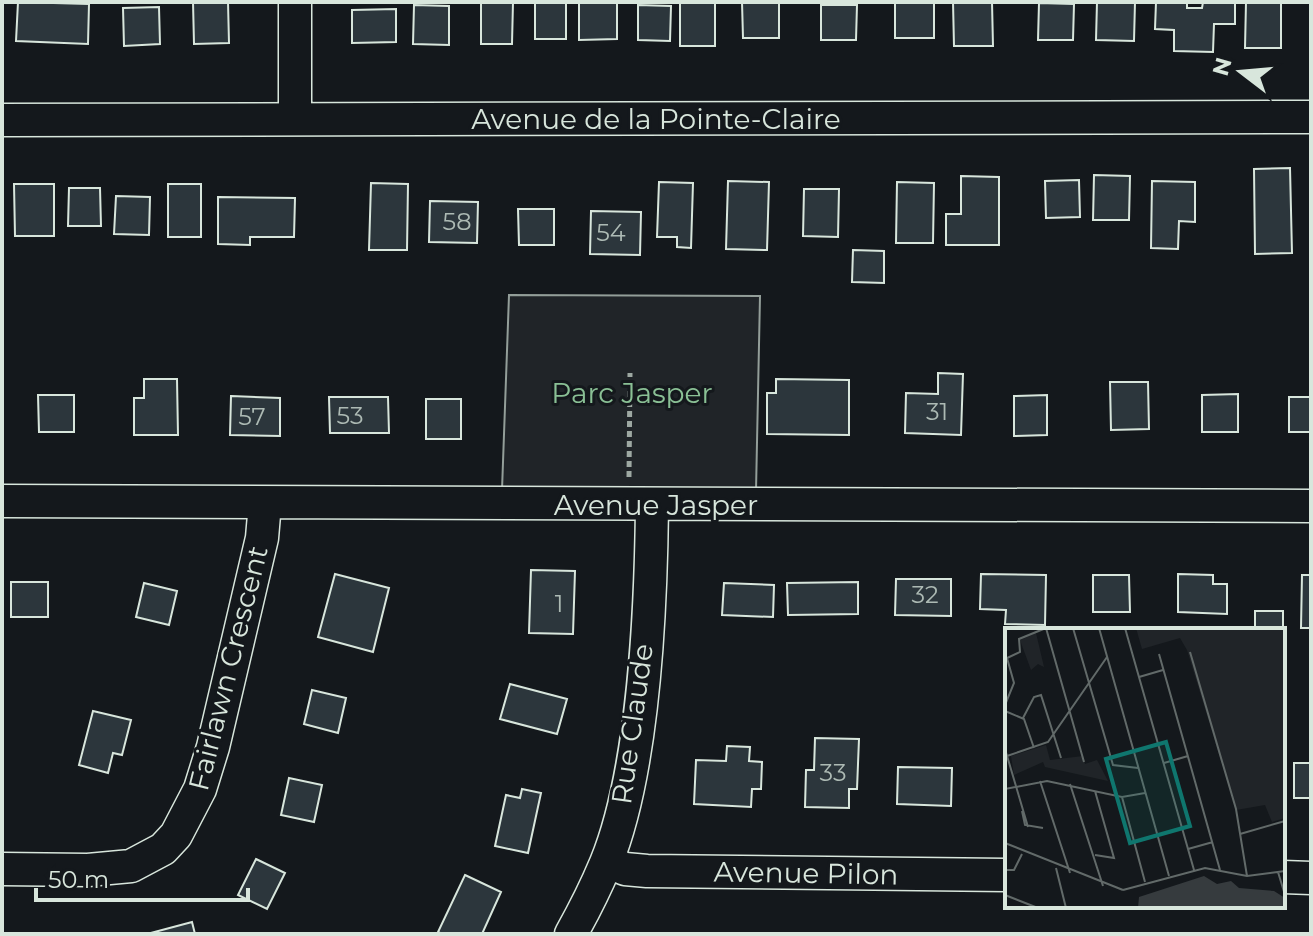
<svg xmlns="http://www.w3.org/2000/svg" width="1313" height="936" viewBox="0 0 1313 936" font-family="Montserrat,sans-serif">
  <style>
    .green { fill: #202428; stroke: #939e99; stroke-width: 2 }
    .building { fill: #2c363c; stroke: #d8e6dc; stroke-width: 2 }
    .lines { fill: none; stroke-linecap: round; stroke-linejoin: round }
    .minor-casing { stroke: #d8e6dc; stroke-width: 35 }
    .path { stroke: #9da8a2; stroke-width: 5; stroke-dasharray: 6 4; stroke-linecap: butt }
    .minor { stroke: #14181c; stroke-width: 32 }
    .labels { text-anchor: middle; stroke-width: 6; stroke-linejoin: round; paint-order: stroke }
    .number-label { font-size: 24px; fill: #adbab4 }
    .street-label { font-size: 28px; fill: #d8e6dc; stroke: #14181c }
    .park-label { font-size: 28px; fill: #8ac095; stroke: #14181c }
    .inset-road { fill: none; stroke: #626a69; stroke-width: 2 }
    .view { fill: #0f766e; fill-opacity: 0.15; stroke: #0f766e; stroke-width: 4 }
    .inset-edge { fill: none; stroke: #d8e6dc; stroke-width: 4 }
  </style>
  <rect width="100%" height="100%" fill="#14181c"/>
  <!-- green -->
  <path class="green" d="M509 295 760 296 756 491 502 490Z"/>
  <!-- building -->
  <path class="building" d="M18 2 89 4 88 44 16 41Z
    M193 2H228L229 43 194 44Z
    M481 2H513L512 44H481Z
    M535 2H566V39H535Z
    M579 2H617V39L579 40Z
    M680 2H715V46H680Z
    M742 2H779V38H743Z
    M934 2V38H895V3Z
    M953 2H992L993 46H954Z
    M1097 2H1135L1134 41 1096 40Z
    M1156 2H1187V8H1202L1203 2H1235V24H1214L1213 52 1174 51V30L1155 29Z
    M1246 2H1281V48H1245Z
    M1039 3 1074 4 1073 40H1038Z
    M414 5 449 6V45L413 44Z
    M638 5 671 6 670 41 638 40Z
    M821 5H857L856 40H821Z
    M159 7 160 44 124 46 123 8Z
    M396 9V42L352 43V10Z
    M1290 168 1292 253 1255 254 1254 169Z
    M1094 175 1130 176 1129 220H1093Z
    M961 176 999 177V245H946V214H961Z
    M1079 180 1080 217 1046 218 1045 181Z
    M728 181 769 182 767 250 726 249Z
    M1152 181 1195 182V222L1179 221 1178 249 1151 248Z
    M659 182 693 183 691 248 677 247V237H657Z
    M897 182 934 183 933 243H896Z
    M371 183 408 184 407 250H369Z
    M14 184H54V236H15Z
    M168 184H201V237H168Z
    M69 188H100L101 226H68Z
    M804 189H839L838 237 803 236Z
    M116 196 150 197 149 235 114 234Z
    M218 197 295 198 294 237H250V245L218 244Z
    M430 201 478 202 477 243 429 242Z
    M518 209H554V245H519Z
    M591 211 641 212 640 255 590 254Z
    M853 250 884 251V283L852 282Z
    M938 373 963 374 961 435 905 433 906 393 938 394Z
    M144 379H177L178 435H134V398H144Z
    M776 379 849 380V435L767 434V393H776Z
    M1110 382H1148L1149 429 1111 430Z
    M1238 394V432H1202V395Z
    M38 395H74V432H39Z
    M1047 395V435L1014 436V396Z
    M231 396 280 398V436L230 435Z
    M329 397H388L389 433H330Z
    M1289 397H1311V432H1289Z
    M426 399H461V439H426Z
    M531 570 575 571 573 634 529 633Z
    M335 574 389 588 373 652 318 637Z
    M981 574 1046 575 1045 625 1005 624 1006 610 980 609Z
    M1178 574 1213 575V584H1227V614L1178 612Z
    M1093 575H1129L1130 612H1093Z
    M1302 575H1311V628H1301Z
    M896 579H951V616L895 615Z
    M11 582H48V617H11Z
    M858 582V614L788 615 787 583Z
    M144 583 177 591 169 625 136 617Z
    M724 583 774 585 773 617 722 615Z
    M1255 611H1283V630H1255Z
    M510 684 567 699 557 734 500 719Z
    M312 690 346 698 338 733 304 724Z
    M93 711 131 720 122 755 113 753 108 773 79 765Z
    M815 738 859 739 857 789H849V808L805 807 806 770H814Z
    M727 746 750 747 749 761 762 762 761 789H752L751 807 694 804 696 760 726 761Z
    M1294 763H1311V798H1294Z
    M898 767 952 768 951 806 897 804Z
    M289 778 322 785 314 822 281 815Z
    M522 789 541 793 528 853 495 846 506 795 520 798Z
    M256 859 285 873 267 909 238 895Z
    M465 875 501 892 482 934H442L438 932Z
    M192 922 195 934H147Z"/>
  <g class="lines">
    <defs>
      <path id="minor" d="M295 119V2
        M2 120 1311 117
        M2 501 1311 506
        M607 861 625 869 647 871 1007 875
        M2 869 88 870 131 866 163 849 176 835 200 789 213 747 262 538 265 503
        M1283 877 1311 878
        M571 934C584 911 596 887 606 863 644 770 651 606 652 505"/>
    </defs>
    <!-- minor casing -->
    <use href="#minor" class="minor-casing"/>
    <!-- path -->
    <path class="path" d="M629 477 630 373"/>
    <!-- minor -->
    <use href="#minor" class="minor"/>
  </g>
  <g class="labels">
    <!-- number labels -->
    <g class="number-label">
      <text x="457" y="230">58</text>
      <text x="611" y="241">54</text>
      <text x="937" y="420">31</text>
      <text x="350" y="424">53</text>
      <text x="252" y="425">57</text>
      <text x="925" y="603">32</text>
      <text x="559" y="612">1</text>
      <text x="833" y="781">33</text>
    </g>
    <!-- street labels -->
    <g class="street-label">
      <text x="656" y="129">Avenue de la Pointe-Claire</text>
      <text x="656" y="515">Avenue Jasper</text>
      <text transform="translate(228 668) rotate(-76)" y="10">Fairlawn Crescent</text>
      <text transform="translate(632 724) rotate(-82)" y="10">Rue Claude</text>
      <text transform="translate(806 873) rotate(1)" y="10">Avenue Pilon</text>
    </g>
    <!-- park labels -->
    <g class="park-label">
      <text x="632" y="403">Parc Jasper</text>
    </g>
  </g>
  <!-- overview -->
  <g transform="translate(1005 628)">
    <rect width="280" height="280" fill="#14181c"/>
    <path d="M131 0H280V190L267 194 260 177 231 182 182 22 175 10 137 21ZM31 5 39 39 33 36 26 42 15 12ZM41 117 45 132 78 128 80 136 92 132 103 153 40 139 38 134 9 147 6 128Z" fill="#202428"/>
    <path d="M199 248 212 256 226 253 234 260 269 263 280 270V280H133L134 269Z" fill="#363b3e"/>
    <path class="inset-road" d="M41 0 79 134M68 0 108 137 133 140M94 0 164 248M120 0 189 242M185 24 231 181 242 248M154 26 215 242M0 31 15 24 14 11 41 0M134 49 158 42M0 77 9 55 2 30M0 83 19 91 29 120M18 90 29 69 36 67 56 130M0 121 23 199M2 128 43 114 102 29M159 135 183 128M35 153 65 245M65 156 98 258M0 161 42 153 117 169 140 165M90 163 109 230 90 227M117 169 140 254M17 183 20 197 38 200M235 206 280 193M0 215 118 262M183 221 208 214M51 240 61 280M0 242H9L17 226M273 244 280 267M118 262 200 240 242 248 280 243M0 267 33 280"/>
    <path class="view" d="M161 114 185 198 125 215 101 131Z"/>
    <rect width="280" height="280" class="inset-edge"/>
  </g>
  <!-- border -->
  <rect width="1313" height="936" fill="none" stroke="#d8e6dc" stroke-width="8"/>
  <!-- north arrow -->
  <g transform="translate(1241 72) rotate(286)" stroke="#14181c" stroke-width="6" paint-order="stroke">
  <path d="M0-6L14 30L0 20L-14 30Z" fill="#d8e6dc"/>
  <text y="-12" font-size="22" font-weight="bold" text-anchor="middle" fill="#d8e6dc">N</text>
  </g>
  <!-- scale -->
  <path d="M36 888v12h212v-12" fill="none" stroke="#d8e6dc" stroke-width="4"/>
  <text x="48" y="888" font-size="24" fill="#d8e6dc" stroke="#14181c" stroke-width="6" paint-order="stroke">50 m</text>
</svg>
